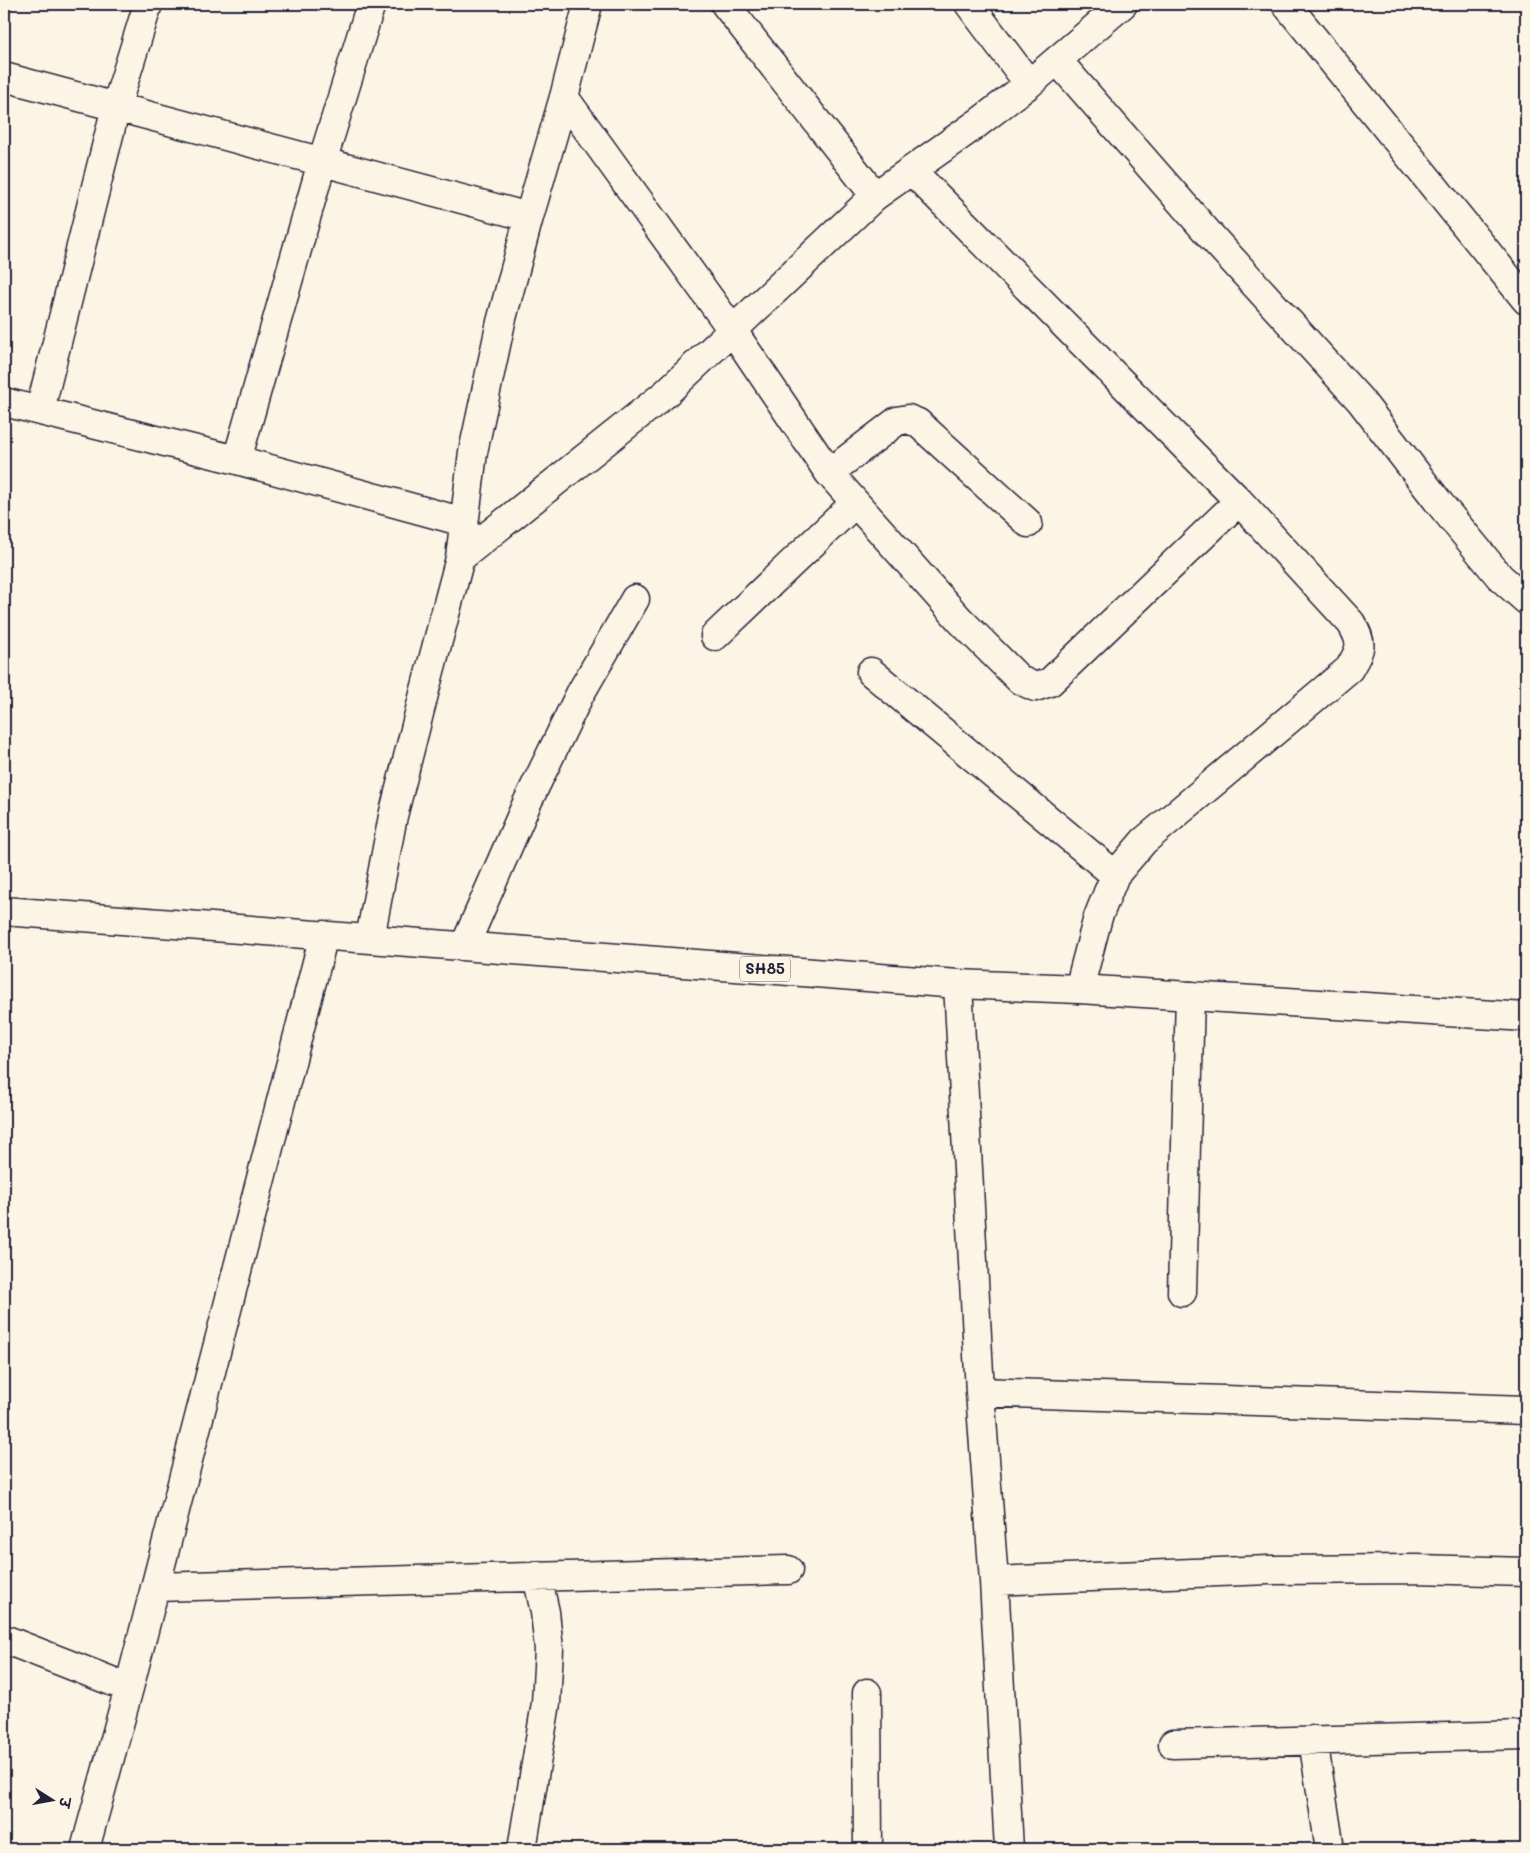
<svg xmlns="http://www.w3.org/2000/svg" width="1530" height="1853" viewBox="0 0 1530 1853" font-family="Mali,'Playpen Sans Deva',sans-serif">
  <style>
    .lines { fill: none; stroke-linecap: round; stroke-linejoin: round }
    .minor-casing { stroke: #22223b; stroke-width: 31 }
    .major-casing { stroke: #22223b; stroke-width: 31 }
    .minor { stroke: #fcf5e5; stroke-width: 28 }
    .major { stroke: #fcf5e5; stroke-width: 28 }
    .labels { text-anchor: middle; stroke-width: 4; stroke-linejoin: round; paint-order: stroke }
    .shield { fill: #fcf5e5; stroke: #63616e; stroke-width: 1 }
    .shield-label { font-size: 15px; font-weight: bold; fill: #22223b }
  </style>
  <rect width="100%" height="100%" fill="#fcf5e5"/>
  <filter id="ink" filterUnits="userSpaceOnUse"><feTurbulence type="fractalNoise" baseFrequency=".02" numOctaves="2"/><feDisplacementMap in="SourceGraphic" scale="10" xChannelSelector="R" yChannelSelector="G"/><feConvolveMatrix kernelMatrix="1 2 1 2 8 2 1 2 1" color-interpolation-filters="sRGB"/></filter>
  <g filter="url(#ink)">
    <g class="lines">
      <defs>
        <path id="minor" d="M725 4 875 196
          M969 4 1029 84
          M1286 4 1526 300
          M1057 60 1208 233 1360 400 1440 504 1500 577 1526 600
          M4 77 529 217
          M564 97 733 331 829 473 960 620 1020 680 1035 687 1050 682 1239 501
          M912 171 1239 501 1351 623C1364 645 1361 648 1349 669L1144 841 1115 875 1098 917 1079 989
          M4 402 237 460 464 522
          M40 410 116 107 148 4
          M237 460 322 162 371 4
          M829 473 897 421 908 419 918 423 1028 523
          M460 558 665 394 875 196 978 123 1029 84 1123 4
          M715 636 855 503
          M871 672 1115 875
          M370 938 393 816 426 686 460 558 473 452 501 322 529 217 564 97 588 4
          M465 945 527 803 580 694 635 599
          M958 984 980 1392 994 1581 1009 1849
          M1182 1292 1190 996
          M980 1392 1526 1410
          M994 1581 1269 1570 1417 1569 1526 1572
          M155 1587 788 1570
          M4 1639 129 1688
          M867 1693 868 1849
          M1313 1740 1330 1849
          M1173 1744 1526 1735
          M85 1849 129 1688 324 935
          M522 1849 546 1703 549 1649 545 1612 537 1576"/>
        <path id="major" d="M4 911 958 984 1079 989 1526 1017"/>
      </defs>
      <!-- minor casing -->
      <use href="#minor" class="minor-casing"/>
      <!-- major casing -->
      <use href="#major" class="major-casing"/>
      <!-- minor -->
      <use href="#minor" class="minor"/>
      <!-- major -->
      <use href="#major" class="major"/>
    </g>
  </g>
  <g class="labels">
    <!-- shield labels -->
    <rect class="shield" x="740" y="956.5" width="50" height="25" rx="4"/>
    <g class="shield-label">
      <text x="765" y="974">SH85</text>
    </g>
  </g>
  <!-- margin -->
  <rect width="1530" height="1853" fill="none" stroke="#fcf5e5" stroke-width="20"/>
  <rect x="10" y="10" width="1510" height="1833" fill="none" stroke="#22223b" stroke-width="2" filter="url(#ink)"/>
  <!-- north arrow -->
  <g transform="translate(52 1800) rotate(101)" stroke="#fcf5e5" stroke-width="4" paint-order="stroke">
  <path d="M0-4L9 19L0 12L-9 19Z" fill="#22223b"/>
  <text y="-8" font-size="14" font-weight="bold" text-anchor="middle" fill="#22223b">उ</text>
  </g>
</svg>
